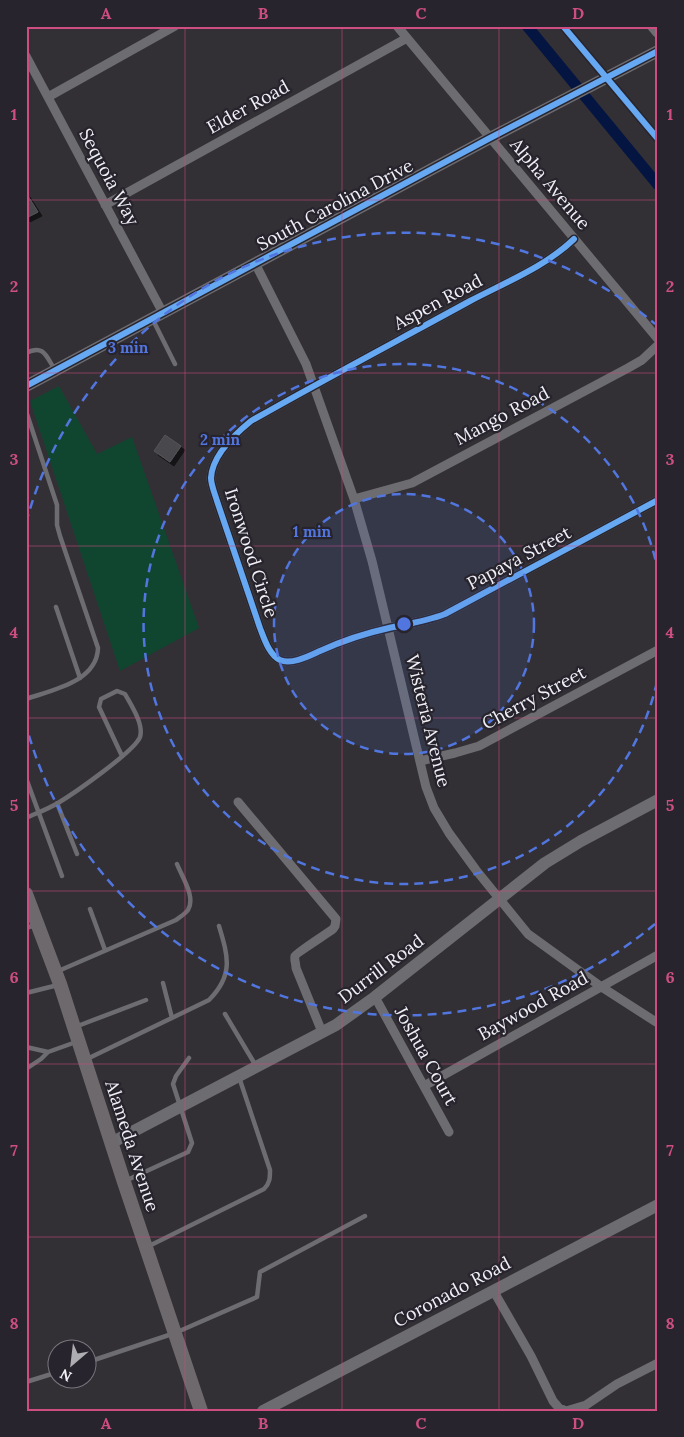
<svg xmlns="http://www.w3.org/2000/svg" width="684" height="1437" viewBox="0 0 684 1437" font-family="Lora,serif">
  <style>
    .green { fill: #104630 }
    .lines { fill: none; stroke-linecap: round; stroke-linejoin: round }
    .canal { stroke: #041542; stroke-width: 11 }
    .building { fill: #4a484d; stroke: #565458; filter: url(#shadow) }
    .lane { stroke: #6d6c70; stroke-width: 4.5 }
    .street { stroke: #6d6c70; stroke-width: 9 }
    .secondary { stroke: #6d6c70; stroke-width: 12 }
    .primary { stroke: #6e696c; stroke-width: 14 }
    .cycleway-casing { stroke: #27242d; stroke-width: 9 }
    .cycleway { stroke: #66a8f1; stroke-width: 6 }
    .grid { fill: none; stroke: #ce4e82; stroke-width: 1; stroke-opacity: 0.55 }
    .ring { fill: none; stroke: #5276e0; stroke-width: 2.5; stroke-dasharray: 9 6 }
    .labels { text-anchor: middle; stroke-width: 4.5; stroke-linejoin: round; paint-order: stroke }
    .street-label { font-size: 18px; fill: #f1f0f6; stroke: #27242d }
    .centre { fill: #5276e0; stroke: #27242d; stroke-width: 2.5 }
    .ring-label { font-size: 15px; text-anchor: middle; font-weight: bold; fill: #5276e0; stroke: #27242d; stroke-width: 4.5; stroke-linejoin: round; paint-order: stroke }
    .neatline { fill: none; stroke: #ce4e82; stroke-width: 2 }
    .grid-label { font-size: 16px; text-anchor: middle; font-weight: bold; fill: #ce4e82 }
  </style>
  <defs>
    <filter id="shadow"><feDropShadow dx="4" dy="4" stdDeviation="0" flood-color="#0009"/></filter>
  </defs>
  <rect width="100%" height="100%" fill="#323035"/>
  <!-- green -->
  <path class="green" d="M59 386 97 454 132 437 199 628 120 671 30 401Z"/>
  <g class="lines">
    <!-- canal -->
    <path class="canal" d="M527 26 658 185"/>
  </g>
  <!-- building -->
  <path class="building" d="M26 193 38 212 26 218Z
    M165 435 181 446 170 462 154 451Z"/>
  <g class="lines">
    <!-- lane -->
    <path class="lane" d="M153 320 175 364
      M26 353C44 344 46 356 55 370
      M26 411 57 505V525L60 536 98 648C97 682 52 690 26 699
      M56 607 80 678
      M26 778 62 876
      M57 803 77 854
      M26 818C37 813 48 809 58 803 73 794 135 751 140 737 144 724 131 705 125 694L117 691 101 699 99 707 122 756
      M90 909 105 950
      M26 928 35 925
      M56 972 176 920C180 917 185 914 188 910 196 897 182 877 177 864
      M163 983 172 1018
      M26 993 58 985
      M225 1014 256 1066
      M75 1027 146 1000
      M26 1047 48 1052
      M87 1059 209 1000C234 975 228 956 219 926
      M26 1069 41 1059 48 1052 76 1042
      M125 1181 188 1152 192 1143 173 1084 176 1076 189 1058
      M147 1247 264 1189C270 1183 270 1178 270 1170L239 1077
      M88 1362 175 1333 257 1297 260 1272 365 1216
      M26 1382 58 1372"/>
    <!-- street -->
    <path class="street" d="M397 26 658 339
      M26 56 163 313
      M48 97 175 26
      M105 205 407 38
      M574 239C545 267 506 282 470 301 397 341 323 380 251 421 235 434 212 456 211 478 211 485 215 494 217 501L260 628C264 638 269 655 280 660 292 665 309 656 320 651 342 641 366 633 389 628 408 624 427 621 445 614L658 500
      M256 265 306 364 354 499 372 561 426 787 434 808 449 833 476 870 528 934 600 986 656 1022
      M354 499 412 483 628 368 642 360 658 345
      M420 761 455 753 479 746 658 650
      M238 802 336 919 335 926 333 929C328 933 296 953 295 956 294 959 296 964 296 968L322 1032
      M375 997 449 1132
      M424 1086 658 955
      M493 1290 531 1356 553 1401 559 1408 566 1411 586 1405 617 1384 658 1363"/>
    <!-- secondary -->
    <path class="secondary" d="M653 26 658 32
      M26 386 490 138 658 51
      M111 1143 336 1025 375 997 545 863 581 841 658 800
      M263 1411 658 1205"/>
    <!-- primary -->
    <path class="primary" d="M26 894 60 984 124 1182 201 1411"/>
    <defs>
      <path id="cycleway" d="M563 26 658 139
        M574 239C545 267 506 282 470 301 397 341 323 380 251 421 235 434 212 456 211 478 211 485 215 494 217 501L260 628C264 638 269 655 280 660 292 665 309 656 320 651 342 641 366 633 389 628 408 624 427 621 445 614L658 500
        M26 386 490 138 658 51"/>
    </defs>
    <!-- cycleway casing -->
    <use href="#cycleway" class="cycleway-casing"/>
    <!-- cycleway -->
    <use href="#cycleway" class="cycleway"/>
  </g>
  <!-- grid -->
  <path class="grid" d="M185 26V1411M342 26V1411M499 26V1411M26 200H658M26 373H658M26 546H658M26 718H658M26 891H658M26 1064H658M26 1237H658"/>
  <!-- distance rings -->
  <circle cx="404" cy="624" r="130" fill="#5276e0" fill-opacity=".12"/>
  <g class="ring">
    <circle cx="404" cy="624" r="130"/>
    <path d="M657 682A260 260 0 1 1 657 566"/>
    <path d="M655 924A391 391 0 0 1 26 725M26 523A391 391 0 0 1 655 324"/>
  </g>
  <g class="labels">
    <!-- street labels -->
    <g class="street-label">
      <text transform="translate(248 107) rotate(-29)" y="6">Elder Road</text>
      <text transform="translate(109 177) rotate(62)" y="6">Sequoia Way</text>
      <text transform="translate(550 184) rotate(50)" y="6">Alpha Avenue</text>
      <text transform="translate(335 205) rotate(-28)" y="6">South Carolina Drive</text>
      <text transform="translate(438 302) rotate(-28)" y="6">Aspen Road</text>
      <text transform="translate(502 416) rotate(-28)" y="6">Mango Road</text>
      <text transform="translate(251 553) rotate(72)" y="6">Ironwood Circle</text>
      <text transform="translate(519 558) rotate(-28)" y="6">Papaya Street</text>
      <text transform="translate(534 698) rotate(-28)" y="6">Cherry Street</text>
      <text transform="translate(428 721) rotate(76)" y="6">Wisteria Avenue</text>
      <text transform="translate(381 969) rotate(-37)" y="6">Durrill Road</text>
      <text transform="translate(533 1006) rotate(-29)" y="6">Baywood Road</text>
      <text transform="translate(426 1056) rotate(61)" y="6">Joshua Court</text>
      <text transform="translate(132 1146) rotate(72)" y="6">Alameda Avenue</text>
      <text transform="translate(452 1292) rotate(-28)" y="6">Coronado Road</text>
    </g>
  </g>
  <circle cx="404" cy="624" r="8" class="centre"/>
  <g class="ring-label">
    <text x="128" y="353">3 min</text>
    <text x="220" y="445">2 min</text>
    <text x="312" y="537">1 min</text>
  </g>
  <!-- border -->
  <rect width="684" height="1437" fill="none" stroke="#27242d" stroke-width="55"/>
  <!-- north arrow -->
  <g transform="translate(72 1364) rotate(208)"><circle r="24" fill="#27242d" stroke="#78767d"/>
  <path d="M0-4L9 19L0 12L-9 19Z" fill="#aeadb2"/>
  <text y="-8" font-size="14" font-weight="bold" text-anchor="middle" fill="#f1f0f6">N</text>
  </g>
  <rect x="28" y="28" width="628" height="1382" class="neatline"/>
  <g class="grid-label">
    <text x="106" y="19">A</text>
    <text x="263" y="19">B</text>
    <text x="421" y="19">C</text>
    <text x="578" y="19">D</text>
    <text x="14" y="120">1</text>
    <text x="670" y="120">1</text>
    <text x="14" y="292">2</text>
    <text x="670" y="292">2</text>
    <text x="14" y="465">3</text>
    <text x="670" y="465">3</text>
    <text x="14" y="638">4</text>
    <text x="670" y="638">4</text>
    <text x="14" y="811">5</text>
    <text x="670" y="811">5</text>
    <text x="14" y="983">6</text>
    <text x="670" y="983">6</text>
    <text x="14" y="1156">7</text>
    <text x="670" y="1156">7</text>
    <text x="14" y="1329">8</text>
    <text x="670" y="1329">8</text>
    <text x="106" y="1429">A</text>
    <text x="263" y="1429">B</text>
    <text x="421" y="1429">C</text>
    <text x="578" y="1429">D</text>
  </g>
</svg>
